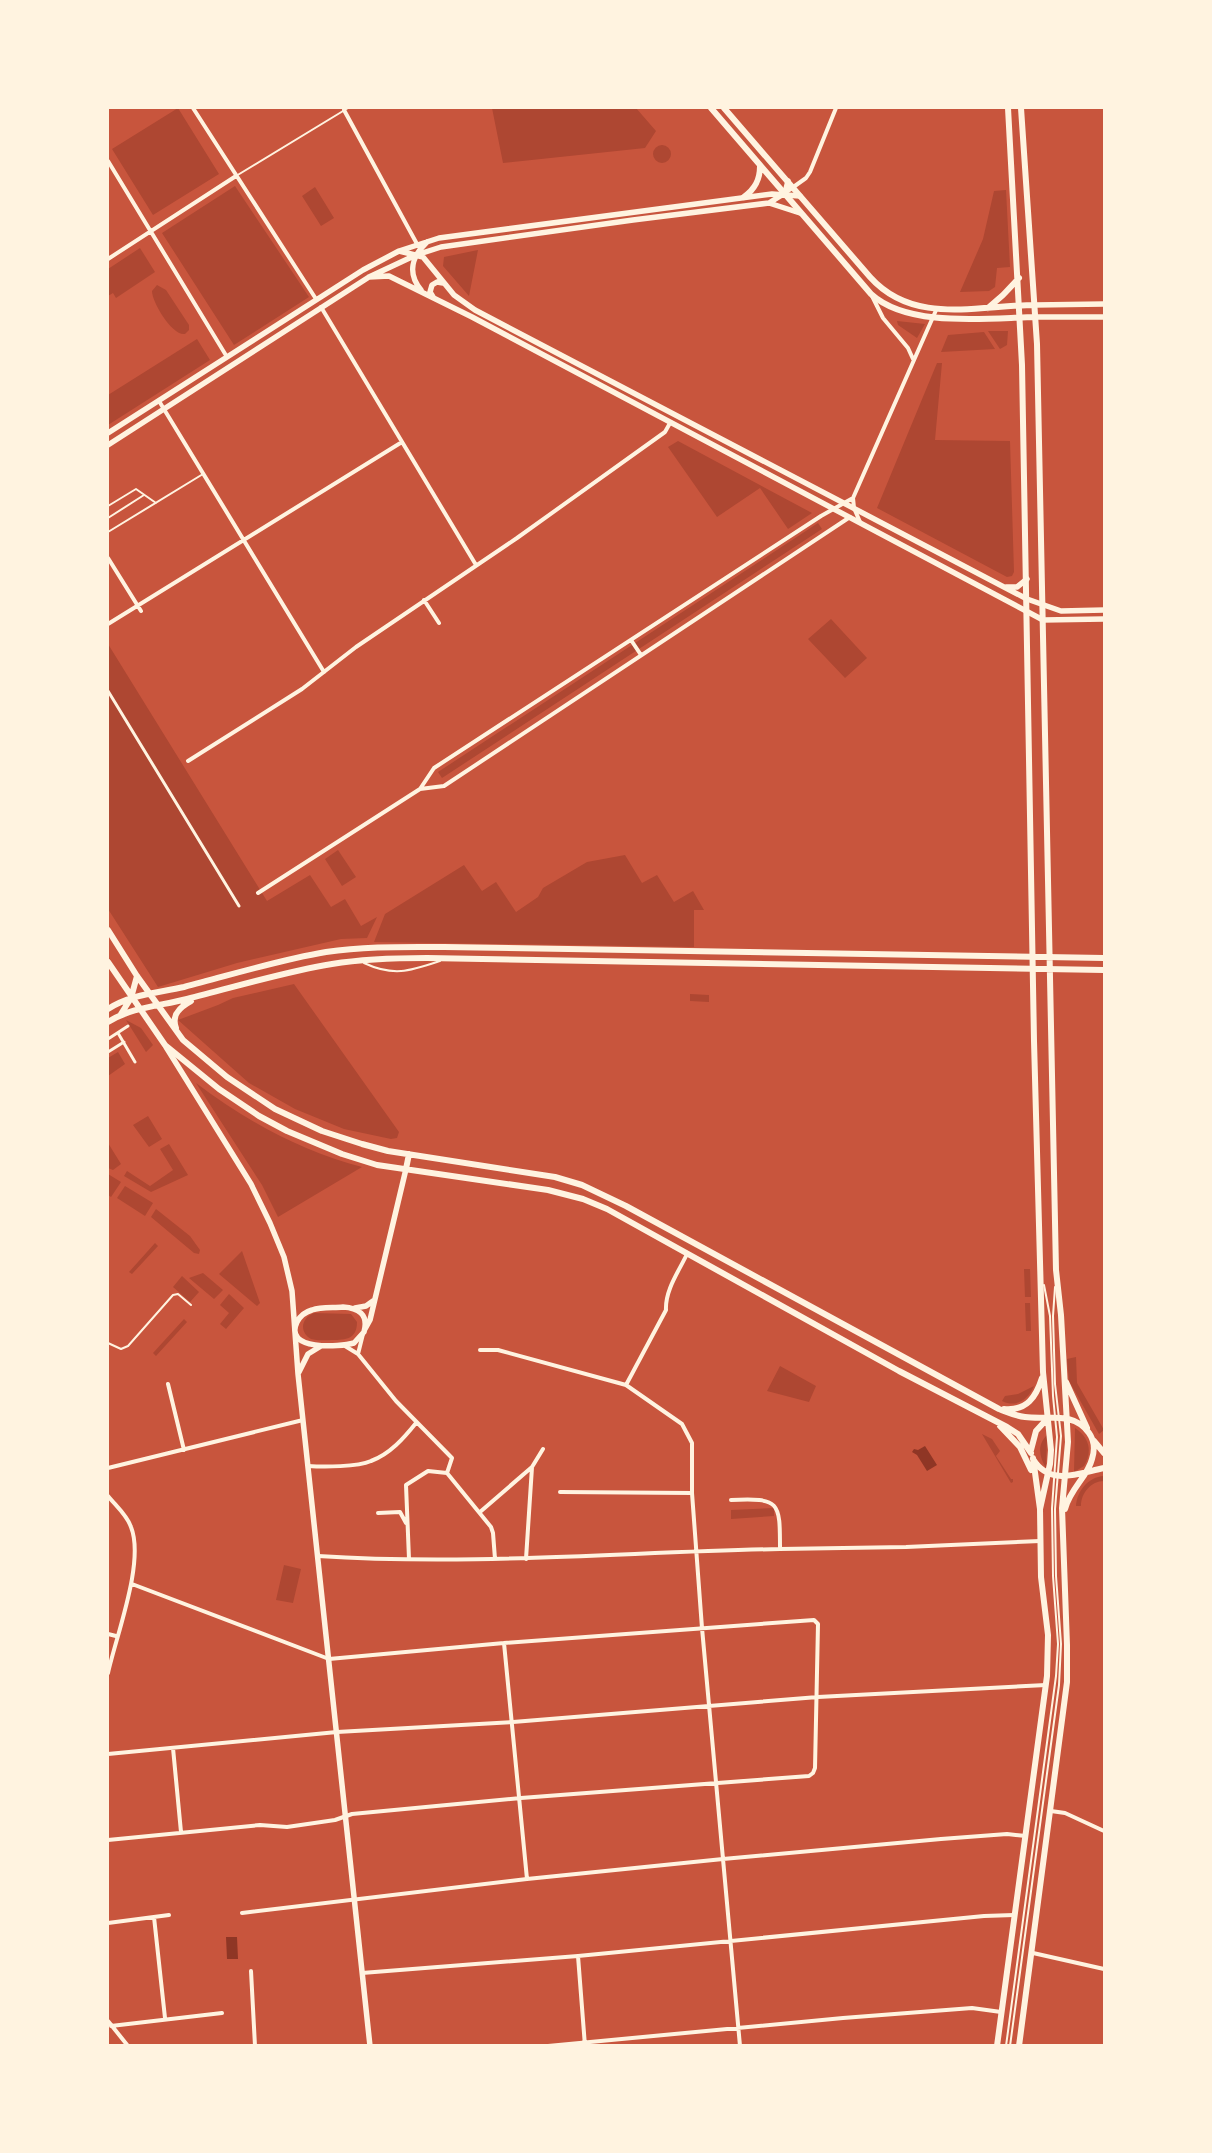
<svg xmlns="http://www.w3.org/2000/svg" width="1212" height="2153" viewBox="0 0 1212 2153" font-family="Montserrat,sans-serif">
  <style>
    .green { fill: #ae4732 }
    .water { fill: #8f3625 }
    .lines { fill: none; stroke-linecap: round; stroke-linejoin: round }
    .service { stroke: #fff3e0; stroke-width: 2 }
    .pedestrian { stroke: #fff3e0; stroke-width: 3 }
    .minor { stroke: #fff3e0; stroke-width: 4 }
    .secondary { stroke: #fff3e0; stroke-width: 5.5 }
    .primary { stroke: #fff3e0; stroke-width: 6 }
  </style>
  <rect width="100%" height="100%" fill="#c8553d"/>
  <!-- green -->
  <path class="green" d="M178 108 219 174 153 215 112 149Z
    M492 108H636L656 131 645 148 503 163Z
    M653 154a9 9 0 1 1 18 0a9 9 0 1 1-18 0Z
    M235 186 309 297 234 345 162 233Z
    M315 187 334 218 321 226 302 196Z
    M1006 190 1010 267 997 268 995 287 989 291 960 292 983 239 994 191Z
    M140 248 155 272 116 298 113 293 108 296V269Z
    M478 250 469 296 443 266 444 257Z
    M157 285 166 290 189 325V330L185 334C172 336 152 302 152 291Z
    M897 321 925 324 917 338 898 325Z
    M988 331H1008L1007 345 1000 349Z
    M984 332 995 349 941 352 948 335Z
    M197 339 210 360 108 425V395Z
    M937 363H942L935 440 1010 441 1014 572 1012 576 1007 577 877 508Z
    M678 441 812 513 788 529 760 488 717 517 668 447Z
    M818 523 822 529 442 778 438 772Z
    M831 619 867 658 845 678 808 639Z
    M108 644 267 901 310 875 331 907 345 899 361 926 377 917 367 938 341 939 237 963 158 987 108 909Z
    M338 850 356 877 342 886 325 859Z
    M625 855 642 883 657 875 674 902 693 891 704 910H694V947L374 942 385 914 464 865 482 891 496 882 516 912 538 897 543 888 587 862Z
    M294 984 399 1132 397 1138 391 1139 344 1129 295 1109 249 1083 178 1020 218 1005 233 998Z
    M690 994 709 995V1002L690 1001Z
    M126 1020 141 1028 153 1045 146 1052Z
    M118 1052 125 1064 108 1076V1058Z
    M196 1083C246 1121 301 1151 362 1167L278 1217 262 1185Z
    M148 1116 162 1139 149 1147 133 1125Z
    M108 1143 121 1164 113 1170 108 1168Z
    M169 1144 188 1175 151 1192 124 1176 127 1171 150 1186 173 1170 160 1149Z
    M108 1174 121 1182 111 1197 108 1195Z
    M125 1186 153 1203 145 1216 117 1198Z
    M156 1209 190 1236 200 1250 199 1254 194 1253 151 1217Z
    M155 1243 158 1246 132 1274 129 1272Z
    M242 1251 260 1303 257 1306 219 1274Z
    M1024 1269H1030L1031 1297H1025Z
    M203 1273 223 1290 214 1299 189 1278Z
    M182 1276 199 1292 190 1302 173 1287Z
    M229 1294 244 1308 226 1329 220 1324 229 1313 220 1305Z
    M1025 1303H1030L1031 1331H1026Z
    M314 1313 351 1314 357 1322C357 1339 346 1340 332 1340 325 1340 318 1341 311 1339 299 1332 301 1318 314 1313Z
    M184 1319 187 1322 156 1356 153 1353Z
    M1076 1357 1077 1383 1104 1430 1099 1434 1069 1381 1067 1359Z
    M780 1366 816 1386 809 1402 767 1391Z
    M1034 1386C1028 1400 1016 1408 1002 1401L1005 1396 1018 1394Z
    M1075 1428C1089 1437 1093 1451 1084 1466L1074 1472Z
    M982 1434 992 1439 1000 1451 996 1456 1011 1479H1013V1482L1011 1483Z
    M1047 1435 1046 1468C1039 1456 1037 1445 1047 1435Z
    M1104 1476V1481C1091 1481 1081 1493 1081 1506H1076C1077 1491 1088 1477 1104 1476Z
    M774 1508V1516L731 1519V1510Z
    M284 1565 301 1569 293 1603 276 1600Z"/>
  <!-- water -->
  <path class="water" d="M925 1446 937 1465 927 1471 917 1455 912 1452 914 1449 918 1450Z
    M226 1937H237L238 1959H227Z"/>
  <g class="lines">
    <!-- service -->
    <path class="service" d="M236 176 348 108
      M108 506 136 489 156 503
      M108 518 144 495
      M108 532 203 474
      M364 963C394 977 410 971 440 961
      M108 1343 121 1349 128 1346 173 1295 178 1294 191 1305
      M1006 2046 1056 1676 1058 1644 1053 1576 1052 1508 1057 1437 1053 1396 1050 1316 1044 1285
      M1010 2046 1059 1685 1061 1644 1056 1576 1055 1509 1061 1436 1055 1384 1053 1316 1055 1287"/>
    <!-- pedestrian -->
    <path class="pedestrian" d="M108 691 239 906
      M118 1033 135 1062
      M108 1039 128 1026
      M108 1052 124 1042"/>
    <!-- minor -->
    <path class="minor" d="M193 108 316 299
      M344 110 417 244
      M108 161 227 357
      M785 193 806 178 810 172 836 108
      M108 259 236 176
      M872 296 883 318 908 348 913 359
      M321 307 476 565
      M159 401 324 672
      M860 522 854 508 853 498 937 308
      M108 558 141 611
      M424 600 439 623
      M108 624 402 442
      M631 640 641 655
      M188 761 302 689 356 647 517 538 665 432 670 423
      M420 789 444 786 850 517
      M258 893 420 789 434 768 821 516 853 498
      M687 1254C679 1271 665 1290 666 1310L626 1385 682 1424 692 1443V1493L702 1628 740 2046
      M345 1346 358 1354 396 1401 452 1458 447 1473 491 1527 493 1533 495 1559
      M480 1350H498L626 1385
      M358 1354 363 1334
      M168 1384 184 1450
      M308 1466C324 1467 357 1467 371 1461 390 1454 404 1438 416 1423
      M532 1467 543 1449
      M108 1468 303 1420
      M560 1492 692 1493
      M108 1496C115 1505 127 1515 131 1527 145 1562 116 1636 108 1673
      M731 1500C780 1498 780 1501 780 1549L906 1547 1040 1541
      M480 1512 532 1467 526 1559
      M378 1513 400 1512 406 1523
      M318 1556C472 1566 626 1552 780 1549
      M409 1559 406 1485 428 1471 447 1473
      M108 1634 116 1636
      M504 1643 527 1879
      M173 1748 181 1832
      M108 1754 337 1732 513 1722 818 1697 1046 1685
      M1051 1811 1065 1813 1104 1831
      M108 1840 260 1825 287 1827 335 1820 352 1814 521 1798 809 1776 813 1773 815 1768 818 1624 814 1620 504 1643 329 1659 132 1584
      M242 1913 527 1879 723 1859 941 1839 1007 1834 1026 1836
      M154 1917 165 2018
      M108 1923 169 1915
      M1033 1953 1104 1969
      M578 1956 585 2046
      M251 1971 255 2046
      M362 1973 578 1956 984 1916 1014 1915
      M108 2021 128 2046
      M111 2026 222 2013
      M548 2046 843 2018 972 2008 1001 2012"/>
    <!-- secondary -->
    <path class="secondary" d="M769 203 785 193 788 181
      M399 251 423 257 454 295 475 310 1027 599 1061 611 1104 610
      M369 277 389 276 472 317 1043 620 1104 619
      M421 290C407 273 412 256 427 242
      M433 297 430 292 432 285 437 282 443 283
      M1035 305 1104 304
      M1035 317H1104
      M108 433 363 270 399 251 439 238 772 194 800 196
      M108 445 369 277 416 255 441 247 633 220 769 203 800 213
      M1006 587H1017L1027 579
      M166 1047 251 1184 270 1223 284 1257 292 1291 298 1374 370 2046
      M343 1307C358 1308 369 1314 364 1332L354 1343C340 1347 283 1351 297 1322 300 1316 305 1312 312 1310 321 1307 333 1308 343 1307Z
      M355 1308 366 1306 373 1301
      M365 1329 370 1320 406 1169
      M299 1372 308 1354 321 1346"/>
    <!-- primary -->
    <path class="primary" d="M711 108 871 294C908 328 987 318 1035 317
      M724 108 870 277C914 326 978 305 1035 305
      M1008 108 1022 365 1034 1041 1043 1372 1051 1450 1050 1464 1040 1509
      M744 197C755 189 760 180 760 166
      M988 308 1003 295 1019 278
      M108 930 137 976 183 1040 227 1077 275 1109 322 1131 362 1144 388 1151 555 1177 582 1185 626 1206 999 1409C1007 1412 1016 1416 1025 1417 1047 1420 1074 1411 1089 1433 1094 1440 1095 1450 1092 1459 1088 1476 1070 1489 1065 1509
      M108 962 165 1045 219 1089 259 1116 287 1131 342 1154 377 1165 548 1190 583 1199 607 1209 899 1371 1007 1427 1018 1434 1031 1453
      M108 1009C131 994 158 993 184 987 231 975 278 960 326 952 365 946 405 947 444 947L1104 958
      M121 1014 131 998 137 976
      M108 1022C132 1007 160 1006 187 999 235 987 283 972 332 964 363 959 395 958 427 958L1104 970
      M176 1028C171 1015 180 1007 191 1001
      M406 1169 409 1154
      M1066 1382 1087 1428
      M1004 1409C1027 1411 1036 1397 1042 1378
      M1000 1426 1020 1447 1031 1470
      M1094 1441 1104 1453
      M1031 1450 1036 1431 1047 1419
      M1033 1459C1050 1487 1079 1473 1104 1468
      M997 2046 1047 1676 1048 1635 1041 1577 1040 1509 1033 1458
      M1019 2046 1067 1682V1645L1062 1508 1068 1442 1061 1315 1056 1270 1037 344 1021 108"/>
  </g>
  <!-- border -->
  <rect width="1212" height="2153" fill="none" stroke="#fff3e0" stroke-width="218"/>
</svg>
